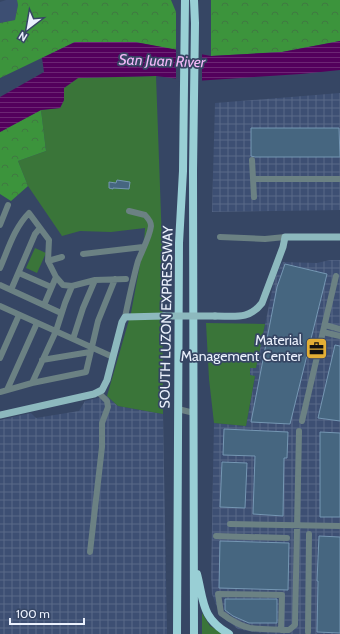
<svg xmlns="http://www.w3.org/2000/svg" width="340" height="634" viewBox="0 0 340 634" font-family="Cabin,sans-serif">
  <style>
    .built { fill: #3d4f73 }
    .industrial { fill: url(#industrial-grid) }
    .green { fill: #3a7539 }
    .forest { fill: url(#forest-crowns) }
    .water { fill: url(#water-rules) }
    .pier { fill: #364664 }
    .building { fill: #466680; stroke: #7597b3 }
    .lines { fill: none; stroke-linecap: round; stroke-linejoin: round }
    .minor { stroke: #6b8183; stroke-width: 6 }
    .major { stroke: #8db9be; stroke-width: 7 }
    .highway { stroke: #99cfd5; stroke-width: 8 }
    .major-bridge { stroke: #8db9be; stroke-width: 7 }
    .labels { text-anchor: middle; stroke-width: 3.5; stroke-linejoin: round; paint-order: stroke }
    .street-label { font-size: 14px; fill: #ebf1fd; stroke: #364664 }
    .poi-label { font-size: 14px; fill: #ebf1fd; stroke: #364664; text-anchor: end }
    .water-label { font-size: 15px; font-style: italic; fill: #f3b8f9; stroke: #364664 }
  </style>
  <defs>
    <pattern id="industrial-grid" width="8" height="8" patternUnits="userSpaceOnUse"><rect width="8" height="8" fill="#3d4f73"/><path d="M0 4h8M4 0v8" fill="none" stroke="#596988"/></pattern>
    <pattern id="forest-crowns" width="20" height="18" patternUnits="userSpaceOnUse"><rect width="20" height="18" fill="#3c943c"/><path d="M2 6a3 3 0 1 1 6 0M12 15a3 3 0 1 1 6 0" fill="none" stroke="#407942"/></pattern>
    <pattern id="water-rules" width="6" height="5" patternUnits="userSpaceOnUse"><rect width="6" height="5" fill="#53005c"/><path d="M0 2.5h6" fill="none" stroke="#6c2674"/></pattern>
  </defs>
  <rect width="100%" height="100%" fill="#364664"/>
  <!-- built -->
  <path class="built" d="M6 0H17L18 5 15 20 0 23V2Z"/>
  <!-- industrial -->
  <path class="industrial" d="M340 93V210L212 212 215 103Z
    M330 260H340V634H271L253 632 238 629 222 617 218 610 212 594 211 577 214 423 246 426 255 377 250 375V368H256L274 281 282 262 317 263Z
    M107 396 118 406 163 414 167 634H0V420L31 413 36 418 79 411 85 401Z"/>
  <!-- green -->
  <path class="green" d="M156 76 162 243 163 414 118 406 107 396 131 313 144 243 145 228 111 232 80 231 62 236 28 186 18 161 46 151 41 110 60 108 64 100V88L78 78Z
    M35 248 46 253 37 273 26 268Z
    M206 323 265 324 256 368H250V375L255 376 246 426 214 423 209 379Z
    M202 613 210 626 224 634H202Z"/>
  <!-- forest -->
  <path class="forest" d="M17 0H171L176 12V50L135 42H75L0 78V23L15 20 18 5Z
    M211 0H340V41L282 52 211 56Z
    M41 110 46 151 18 161 28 186 11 201 0 194V132Z"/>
  <!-- water -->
  <path class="water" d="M340 41V70L301 74 195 81 156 76 78 78 64 88V100L60 108 41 110 0 132V97L44 72 42 58 75 42H135L211 56 282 52Z"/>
  <!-- pier -->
  <path class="pier" d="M176 48 202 53V82L176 81Z"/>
  <!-- building -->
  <path class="building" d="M251 128H339L340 157H255L251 156Z
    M117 180 130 182 129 189 113 188V189L109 188V182L116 183Z
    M285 264 327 274 290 424 251 422 277 287Z
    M335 345 340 346V421L318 418Z
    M224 429 288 432 287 458H284L283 516 253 514 255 456 223 455Z
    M320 432 340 433V517H320Z
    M222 462 247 463 245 508 220 507Z
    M319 536 340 537V633L317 632 318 581H317Z
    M220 541 289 543 288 590 219 588Z
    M225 599H277V623H249L233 616 225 610Z"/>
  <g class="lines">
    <!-- minor -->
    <path class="minor" d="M252 160 254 197
      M253 179H340
      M0 225 8 205
      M220 237 265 239 285 237
      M83 254 143 247
      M48 261 62 257
      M0 268C8 250 14 228 29 213L49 240 48 261 56 277 63 285 72 286 95 280 126 279
      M19 273 51 287
      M0 285 61 313
      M11 290 35 234 40 228
      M44 305 56 277
      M0 306 113 357
      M125 317C129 298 133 279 138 261 142 251 150 236 151 226 151 221 148 218 145 215L129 211
      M325 325 340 329
      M323 332 340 336
      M73 339 83 308 95 280
      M0 358 19 315
      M42 360 90 352
      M32 383 56 331 65 303 72 286
      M7 390 37 323
      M0 392 32 383 86 372 98 321 115 279
      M178 409 194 413
      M302 421 336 276
      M230 524 340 526
      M216 536 287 538
      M90 552 102 447V423L108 407 107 401 98 392
      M281 630 282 595 218 594 221 613C229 619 240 626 250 628 262 630 276 629 289 630L295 625 299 431
      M308 632 309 534"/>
    <!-- major -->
    <path class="major" d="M215 316C235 316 249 320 262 303L283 247 285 237H340
      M0 415 94 394 102 390 107 380 122 322 125 317 164 316"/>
    <!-- highway -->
    <path class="highway" d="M197 574C204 601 201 618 229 634
      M177 634 179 243 183 171 185 0
      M194 634 193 171 195 23 194 0"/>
    <!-- major-bridge -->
    <path class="major-bridge" d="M164 316H215"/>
  </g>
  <!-- icons -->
  <defs>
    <symbol id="office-square" viewBox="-11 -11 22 22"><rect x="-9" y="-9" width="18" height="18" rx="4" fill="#e3ae35" stroke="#364664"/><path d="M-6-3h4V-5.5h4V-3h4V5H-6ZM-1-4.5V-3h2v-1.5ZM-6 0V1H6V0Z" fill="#111"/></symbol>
  </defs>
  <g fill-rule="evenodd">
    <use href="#office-square" x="304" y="336" width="25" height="25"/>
  </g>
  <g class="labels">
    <!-- street labels -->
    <g class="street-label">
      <text transform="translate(166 317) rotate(-89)" y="5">SOUTH LUZON EXPRESSWAY</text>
    </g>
    <!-- poi labels -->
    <g class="poi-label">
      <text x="302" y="345">Material<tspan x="302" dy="16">Management Center</tspan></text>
    </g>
    <!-- water labels -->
    <g class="water-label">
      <text transform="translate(162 61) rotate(2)" y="5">San Juan River</text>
    </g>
  </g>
  <!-- north arrow -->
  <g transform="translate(28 28) rotate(211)" stroke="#364664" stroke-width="3" paint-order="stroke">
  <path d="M0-3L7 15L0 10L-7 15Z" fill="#ebf1fd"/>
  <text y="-6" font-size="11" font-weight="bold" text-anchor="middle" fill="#ebf1fd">N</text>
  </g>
  <!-- scale -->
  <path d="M10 618v6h74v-6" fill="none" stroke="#ebf1fd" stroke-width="2"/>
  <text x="16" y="618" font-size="12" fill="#ebf1fd" stroke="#364664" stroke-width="3" paint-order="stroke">100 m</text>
</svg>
